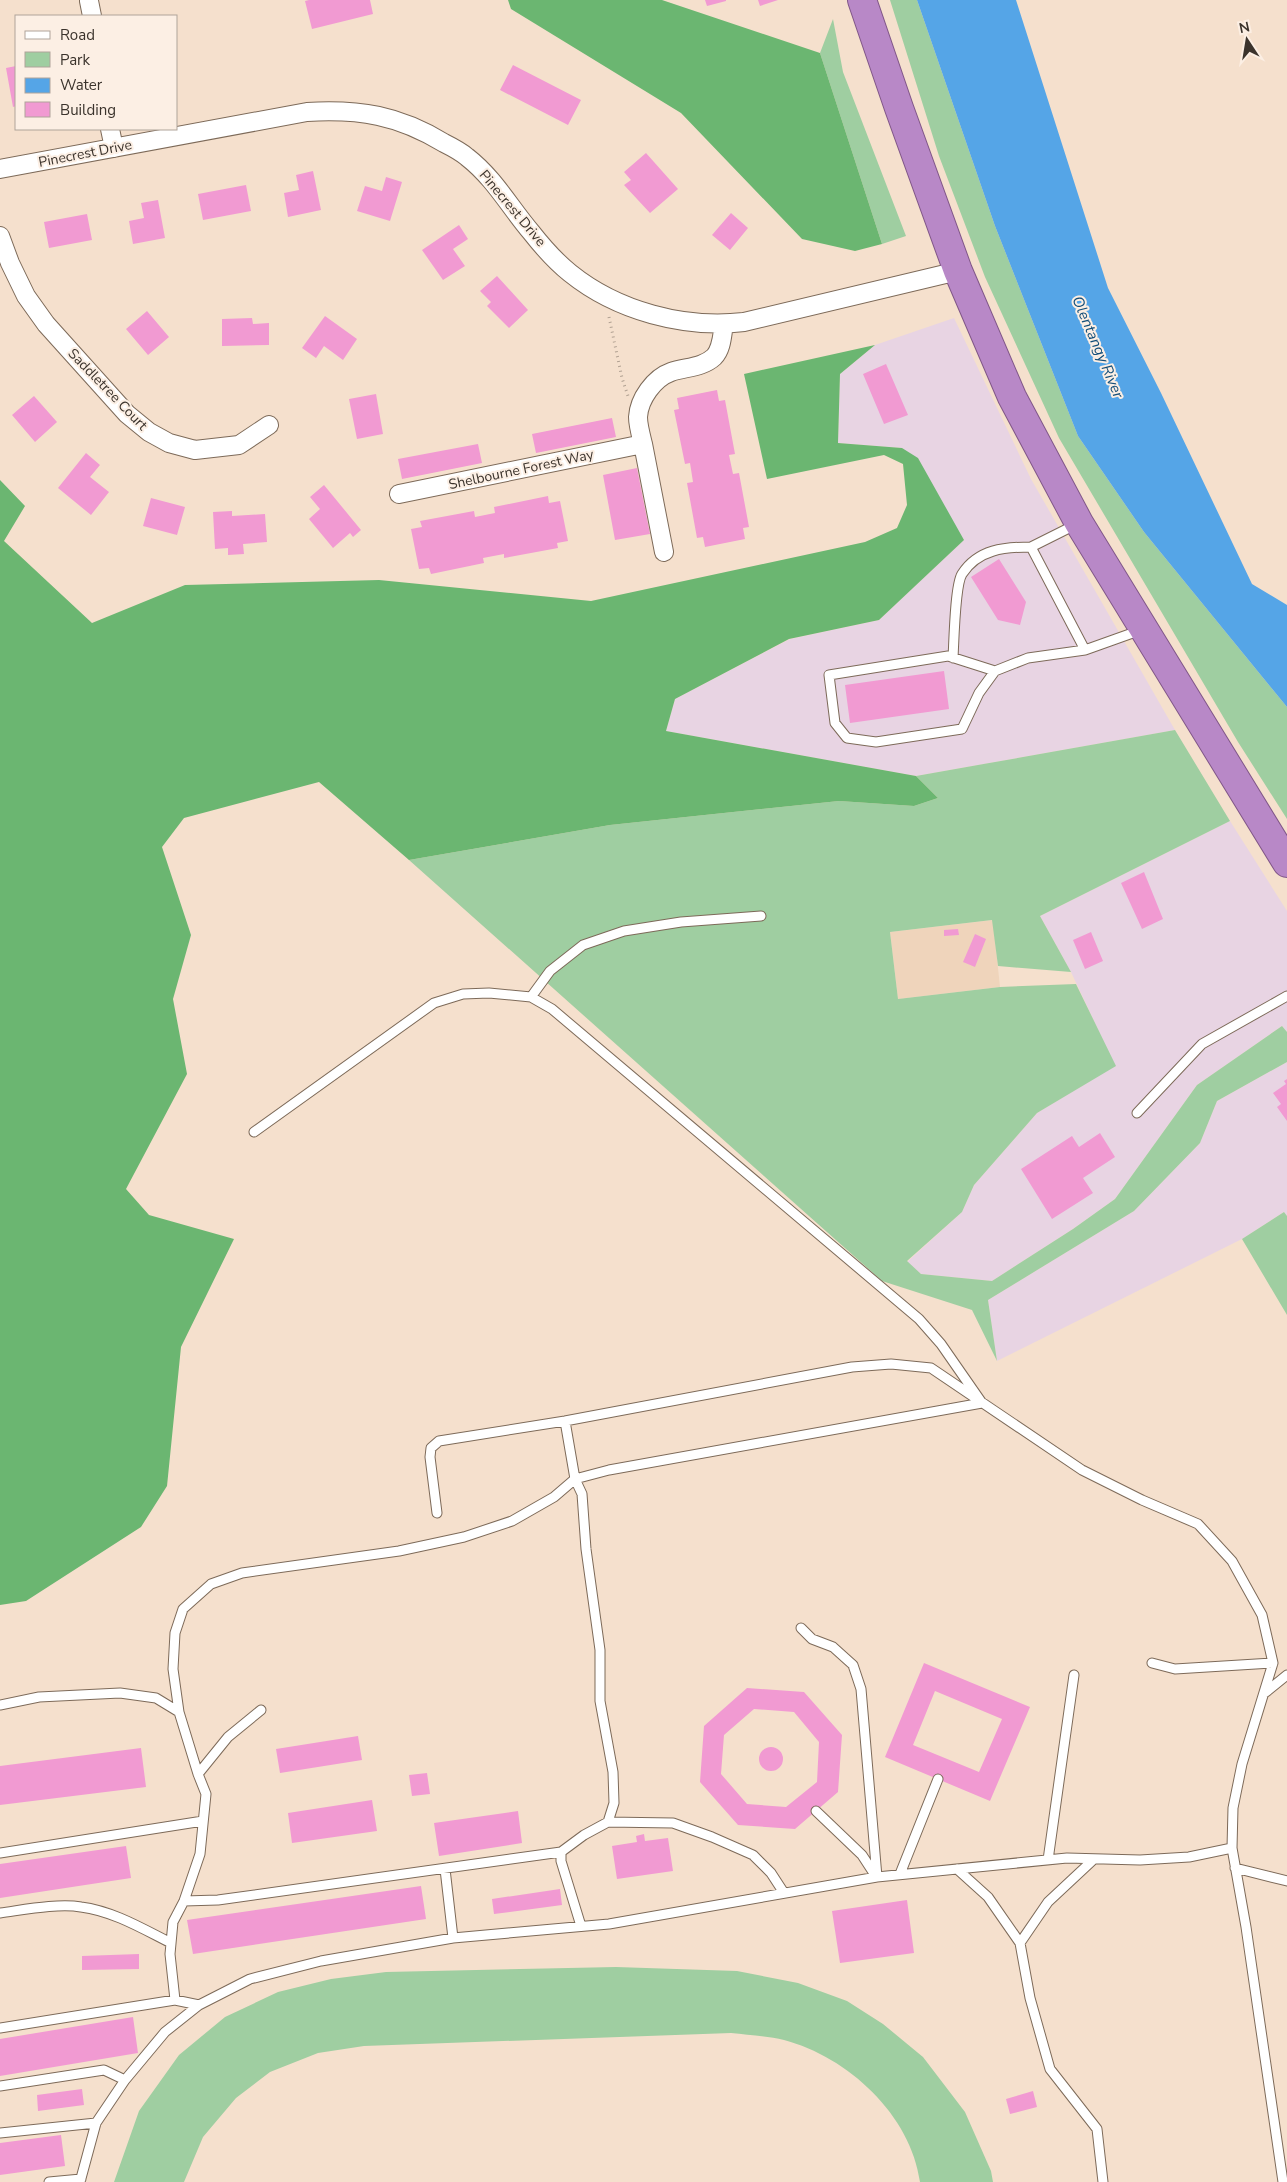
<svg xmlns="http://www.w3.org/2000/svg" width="1287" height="2182" viewBox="0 0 1287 2182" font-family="'Nunito Sans',sans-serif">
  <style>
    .commercial { fill: #e8d4e3 }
    .built { fill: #efd4bb }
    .green { fill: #9fcea1 }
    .forest { fill: #6bb671 }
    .water { fill: #55a5e7 }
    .building { fill: #f19ad2; fill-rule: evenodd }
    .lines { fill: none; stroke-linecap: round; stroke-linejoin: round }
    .service-casing { stroke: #7d6a59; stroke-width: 11 }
    .minor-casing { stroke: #7d6a59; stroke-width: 20 }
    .trunk-casing { stroke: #815788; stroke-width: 30 }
    .path { stroke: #b1a192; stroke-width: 3; stroke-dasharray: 1 4; stroke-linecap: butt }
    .service { stroke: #fff; stroke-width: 9 }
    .minor { stroke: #fff; stroke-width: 18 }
    .trunk { stroke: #b888c7; stroke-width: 28 }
    .labels { text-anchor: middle; stroke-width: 4; stroke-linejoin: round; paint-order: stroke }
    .street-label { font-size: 14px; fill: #3b332c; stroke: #fcefe4 }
    .water-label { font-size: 15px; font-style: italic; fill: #134e79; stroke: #fcefe4 }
  </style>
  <rect width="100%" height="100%" fill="#f5e0cd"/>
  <!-- commercial -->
  <path class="commercial" d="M954 318 1031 479 1175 730 916 776 666 731 675 699 790 639 879 620 964 540 902 448 838 443 840 374 875 345Z
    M1230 821 1287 911V1032L1282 1026 1197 1085 1115 1199 1073 1229 992 1281 921 1274 907 1262 962 1212 974 1185 1037 1113 1115 1066 1071 972 1040 916Z
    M1287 1062V1216L1284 1212 1242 1239 997 1361 988 1300 1134 1211 1200 1143 1217 1101Z"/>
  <!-- built -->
  <path class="built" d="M993 920 1000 987 898 999 890 932Z"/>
  <!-- green -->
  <path class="green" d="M890 0H917L995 226 1078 436 1144 532 1287 707V819L1238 742 1059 438 985 277 939 156Z
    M833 19 843 72 906 236 882 244 820 53Z
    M1175 730 1230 821 1040 916 1071 972 998 966 992 920 890 932 898 999 1000 987 1076 984 1116 1066 1037 1113 974 1185 962 1212 907 1261 921 1274 992 1281 1073 1229 1115 1199 1197 1085 1282 1026 1287 1032V1062L1217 1101 1200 1143 1134 1211 988 1300 997 1361 972 1310 882 1281 409 860 610 825 839 801 914 806 938 798 916 776Z
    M1284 1212 1287 1216V1315L1242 1239Z
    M616 1967 737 1971 798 1983 847 2001 883 2024 923 2057 965 2112 991 2171 993 2182H920C911 2115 848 2057 784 2040 767 2036 748 2035 731 2033L364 2046 318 2053 270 2072 236 2098 203 2137 184 2182H114L139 2111 179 2055 225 2017 278 1992 331 1979 386 1972Z"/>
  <!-- forest -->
  <path class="forest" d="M508 0H662L820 53 882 244 855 251 802 239 681 113 511 9Z
    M875 345 840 374 838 443 902 448 918 458 964 540 879 620 789 639 675 699 666 731 916 776 938 798 914 806 839 801 610 825 409 860 319 782 184 818 162 847 191 935 173 999 187 1074 126 1189 149 1215 234 1239 181 1347 167 1486 141 1527 26 1601 0 1605V480L25 506 4 541 92 623 185 585 379 580 591 601 865 542 897 528 907 505 903 464 884 455 767 479 744 374Z"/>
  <!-- water -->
  <path class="water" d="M917 0H1016L1108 288 1161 393 1252 584 1287 605V707L1144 532 1078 436 995 226Z"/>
  <!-- building -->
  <path class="building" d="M309 0H370L373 14 312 29 305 1Z
    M705 0H726V1L707 6Z
    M758 0H778L760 6Z
    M513 65 581 100 568 125 500 90Z
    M16 66V106L13 107 6 68Z
    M646 153 678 189 650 213 624 185 631 180 624 172Z
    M313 171 321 210 288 217 284 193 299 190 296 175Z
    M386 177 402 182 390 221 357 211 365 186 382 191Z
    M246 185 251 211 203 220 198 194Z
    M158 200 165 238 133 244 129 221 144 218 141 203Z
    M731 213 748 228 730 250 712 235Z
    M87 214 92 240 49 248 44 222Z
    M459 225 468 239 453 249 465 266 443 280 422 250Z
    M497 276 528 310 509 328 487 306 491 302 480 291Z
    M147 311 169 337 148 355 126 329Z
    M325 316 357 339 343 360 324 346 316 358 302 348Z
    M252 318 253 324 269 323V345L222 346V319Z
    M886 364 908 415 884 424 863 374Z
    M717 390 719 401 725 400 735 454 729 455 733 474 739 473 749 527 743 528 745 539 705 547 703 537 697 538 687 483 693 482 690 463 685 464 674 410 679 409 677 398Z
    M376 394 383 434 357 439 349 399Z
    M34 396 57 422 35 442 12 415Z
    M612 418 616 437 536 453 532 434Z
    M478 444 482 463 402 479 398 459Z
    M86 453 100 465 90 477 109 492 91 515 58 488Z
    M637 468 650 534 615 540 603 475Z
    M324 485 361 530 353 537 350 533 333 548 309 519 320 509 310 497Z
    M548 496 549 503 560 501 568 541 557 543 558 548 504 558V554L483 558 484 563 431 574 429 568 419 569 411 529 422 527 420 521 474 511 475 517 495 513 494 507Z
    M151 498 185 507 177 535 143 526Z
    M232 511V516L265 514 267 542 243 544 244 554 228 555V548L215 549 213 512Z
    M999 559 1026 602 1020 625 998 620 971 577Z
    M944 671 949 709 850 723 845 685Z
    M1144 872 1163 919 1142 929 1121 883Z
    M958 929 959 935 944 936V930Z
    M1091 932 1103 961 1085 969 1073 940Z
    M975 934 986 939 975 967 963 962Z
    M1287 1079V1121L1277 1107 1281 1104 1273 1093 1286 1084 1284 1081Z
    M1100 1133 1115 1157 1083 1178 1093 1193 1052 1219 1021 1169 1072 1136 1079 1147Z
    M924 1663 1030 1707 990 1801 885 1757ZM935 1691 1002 1719 979 1772 913 1745Z
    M747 1688 804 1692 842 1735 838 1792 795 1829 738 1825 700 1782 704 1726ZM754 1709 794 1712 819 1742 817 1782 786 1807 747 1804 721 1774 724 1735Z
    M358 1736 362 1760 280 1773 276 1749Z
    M759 1759a12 12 0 1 1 24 0a12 12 0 1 1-24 0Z
    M141 1748 146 1787 0 1805V1766Z
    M427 1773 430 1794 412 1796 409 1775Z
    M372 1800 377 1831 292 1843 288 1813Z
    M518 1811 522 1843 439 1856 434 1823Z
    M644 1834 645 1841 668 1838 673 1871 617 1879 612 1846 637 1842 636 1836Z
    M126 1846 131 1878 0 1898V1864Z
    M421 1886 426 1919 193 1954 187 1920Z
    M560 1889 562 1905 494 1914 492 1899Z
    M907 1900 914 1953 840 1963 832 1911Z
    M139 1954V1969L82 1970V1956Z
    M133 2017 138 2053 0 2076V2039Z
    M82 2089 84 2105 38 2111 37 2095Z
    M1033 2091 1037 2107 1010 2114 1006 2099Z
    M61 2135 65 2166 0 2175V2143Z"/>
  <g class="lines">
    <defs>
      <path id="service" d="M1077 524 1031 547 1085 650 1141 630
        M953 658C954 641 955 585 962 574 978 549 1005 547 1031 547
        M995 671 948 656 829 675 835 723 847 738 876 742 962 729 979 693 995 671 1028 658 1085 650
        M531 997 550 971 583 945 624 931 681 922 761 916
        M1137 1113 1202 1044 1287 996
        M565 1421 575 1479 582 1494 586 1549 600 1650V1701L613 1772 614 1803 608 1822 584 1835 561 1852V1861L581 1926
        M437 1513 430 1457 431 1448 439 1441 565 1421 852 1367 891 1364 931 1368 1082 1470 1142 1500 1198 1524 1232 1561 1262 1615 1273 1663 1242 1764 1233 1808 1232 1848 1246 1927 1283 2182
        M801 1628 812 1639 833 1647 853 1665 861 1689 877 1877
        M1152 1663 1175 1669 1273 1663
        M1266 1692 1287 1675
        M0 1705 39 1697 120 1693 156 1698 179 1712 198 1774 206 1794 200 1854 184 1901 173 1922 170 1954 175 2000
        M179 1712 173 1669 175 1633 183 1609 211 1584 242 1573 399 1551 464 1537 512 1521 554 1497 575 1479 609 1470 982 1403 941 1344 919 1319 552 1009 531 997 489 993 463 994 434 1003 254 1132
        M198 1774 228 1737 261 1710
        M816 1811 862 1855 875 1875
        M608 1822 673 1823 712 1837 753 1855 771 1873 784 1893
        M0 1853 203 1821
        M1048 1860 1074 1675
        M1235 1868 1287 1881
        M445 1869 453 1938
        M957 1869 988 1897 1020 1943 1030 1998 1050 2069 1097 2129 1103 2182
        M900 1874 938 1779
        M184 1901 218 1900 561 1852
        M0 1913C23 1910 58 1903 81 1907 113 1911 143 1929 171 1943
        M1020 1943 1048 1902 1093 1860
        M0 2028 175 2000 199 2005
        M0 2086 104 2070 125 2080
        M0 2133 96 2123
        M49 2182 81 2179
        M80 2182 96 2123 125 2080 165 2032 199 2005 250 1979 321 1961 453 1938 609 1924 877 1877 1067 1858 1140 1860 1189 1857 1232 1848"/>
      <path id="minor" d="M89 1 92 16
        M110 129 114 148
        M0 169 307 112C360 109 398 115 444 143 452 147 460 151 467 157 494 178 509 206 531 232 542 246 555 261 570 273 617 311 684 329 744 322L958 271
        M0 236 10 263 26 296 46 324 127 414 149 432 169 443 195 450 239 445 269 425
        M643 444 664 552
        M399 494 643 444C641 436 638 425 638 417 639 399 654 378 671 372 685 367 702 368 714 357 722 349 722 335 724 324"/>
      <path id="trunk" d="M862 0 899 108 958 271 1012 397 1079 523 1287 863"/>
    </defs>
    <!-- service casing -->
    <use href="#service" class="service-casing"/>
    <!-- minor casing -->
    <use href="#minor" class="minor-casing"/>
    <!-- trunk casing -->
    <use href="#trunk" class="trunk-casing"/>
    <!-- path -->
    <path class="path" d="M609 317 622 378 628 396"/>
    <!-- service -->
    <use href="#service" class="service"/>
    <!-- minor -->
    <use href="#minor" class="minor"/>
    <!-- trunk -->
    <use href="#trunk" class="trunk"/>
  </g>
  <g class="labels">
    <!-- street labels -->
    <g class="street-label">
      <text transform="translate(85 153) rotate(-11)" y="5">Pinecrest Drive</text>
      <text transform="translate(513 208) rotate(50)" y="5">Pinecrest Drive</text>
      <text transform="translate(108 389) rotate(46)" y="5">Saddletree Court</text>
      <text transform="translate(521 469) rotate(-12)" y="5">Shelbourne Forest Way</text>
    </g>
    <!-- water labels -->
    <g class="water-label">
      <text transform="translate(1098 347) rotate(67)" y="5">Olentangy River</text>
    </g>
  </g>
  <!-- legend -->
  <rect x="15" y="15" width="162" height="115" fill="#fcefe4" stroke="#afa49a"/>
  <rect x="25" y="31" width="25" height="8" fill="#ffffff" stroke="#afa49a"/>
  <text x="60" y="40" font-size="15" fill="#3b332c">Road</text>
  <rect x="25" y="52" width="25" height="15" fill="#9fcea1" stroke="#afa49a"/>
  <text x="60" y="65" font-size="15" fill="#3b332c">Park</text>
  <rect x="25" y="78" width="25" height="15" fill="#55a5e7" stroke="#afa49a"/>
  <text x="60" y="90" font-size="15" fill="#3b332c">Water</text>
  <rect x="25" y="102" width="25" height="15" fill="#f19ad2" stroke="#afa49a"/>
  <text x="60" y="115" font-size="15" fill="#3b332c">Building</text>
  <!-- north arrow -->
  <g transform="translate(1247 40) rotate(348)" stroke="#fcefe4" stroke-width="4" paint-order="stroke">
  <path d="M0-4L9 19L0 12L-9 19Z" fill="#3b332c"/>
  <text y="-8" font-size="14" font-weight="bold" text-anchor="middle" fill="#3b332c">N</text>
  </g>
</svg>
